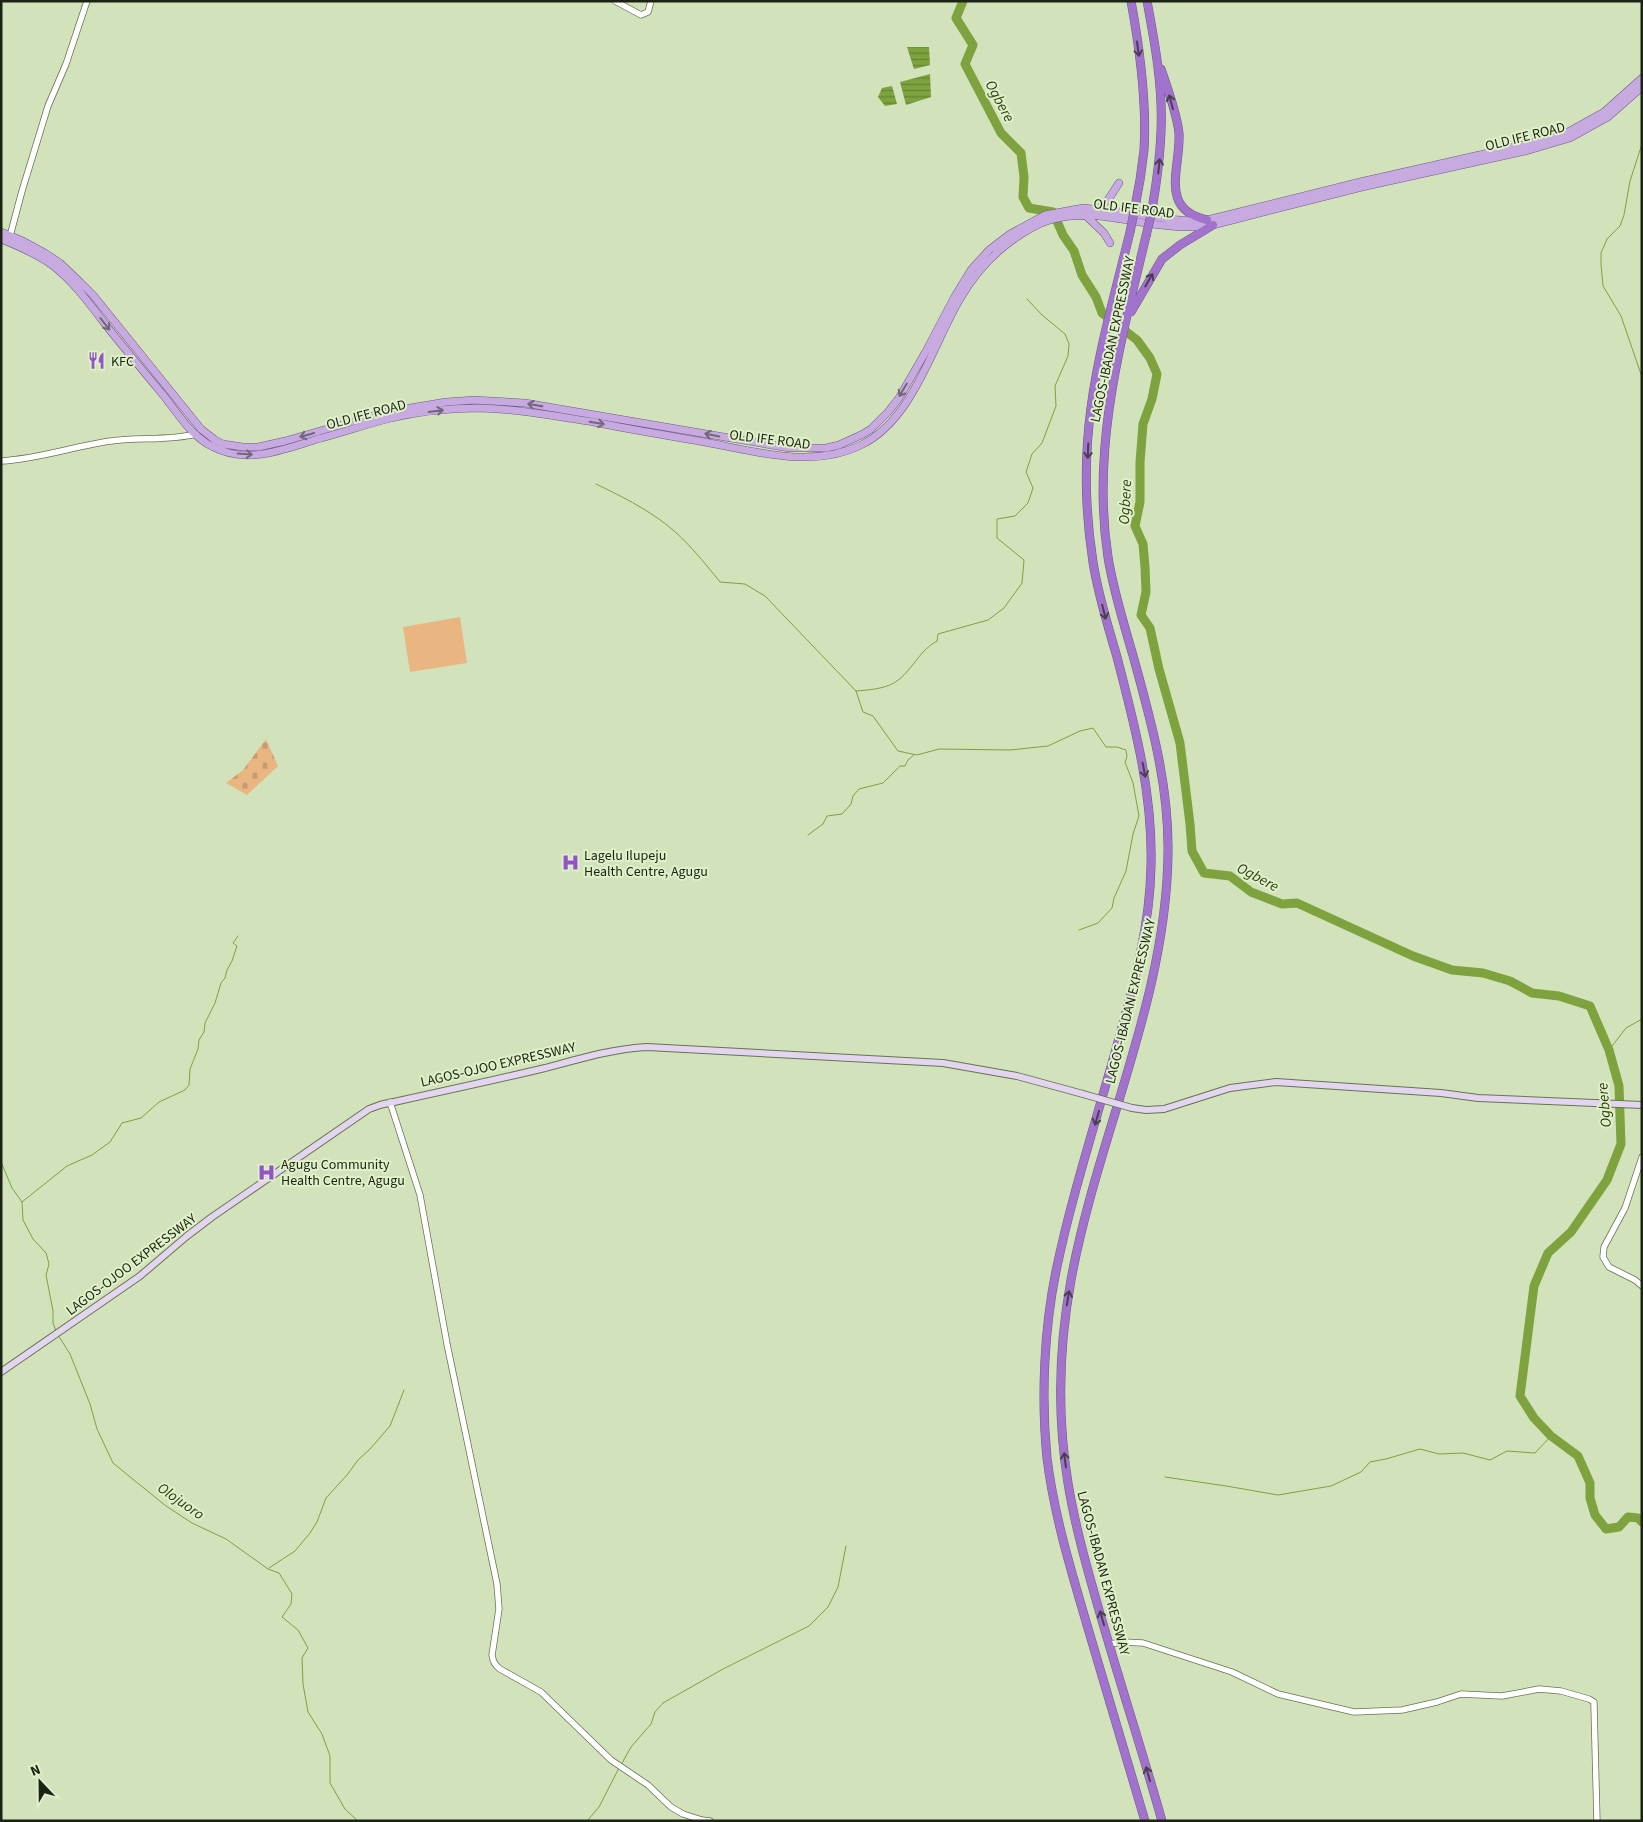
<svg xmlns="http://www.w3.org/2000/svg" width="1643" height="1822" viewBox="0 0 1643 1822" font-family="'Source Sans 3',sans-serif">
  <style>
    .cemetery { fill: url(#cemetery-stones) }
    .pitch { fill: #e9b681 }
    .water { fill: url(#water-rules) }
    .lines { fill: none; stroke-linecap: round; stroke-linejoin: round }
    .stream { stroke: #7da23e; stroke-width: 1 }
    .river { stroke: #7da23e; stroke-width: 9 }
    .tertiary-casing { stroke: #657451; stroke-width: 7 }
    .secondary-casing { stroke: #657451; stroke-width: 8 }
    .primary-casing { stroke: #72578c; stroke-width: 8 }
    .motorway-casing { stroke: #72578c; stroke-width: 9 }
    .tertiary { stroke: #fff; stroke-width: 5.5 }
    .secondary { stroke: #e3d5f0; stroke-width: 6 }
    .primary { stroke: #c7abe0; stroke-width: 7 }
    .motorway { stroke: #a173cc; stroke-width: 8 }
    .secondary-bridge-casing { stroke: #657451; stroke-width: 8; stroke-linecap: butt }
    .motorway-bridge-casing { stroke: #72578c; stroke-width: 9; stroke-linecap: butt }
    .secondary-bridge { stroke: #e3d5f0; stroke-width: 6 }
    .motorway-bridge { stroke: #a173cc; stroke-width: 8 }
    .oneway { stroke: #4b3e54 }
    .oneway2 { stroke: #72667a }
    .labels { text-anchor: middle; stroke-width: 4; stroke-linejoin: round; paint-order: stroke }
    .street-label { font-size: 14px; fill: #1c2214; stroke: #dff1c9 }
    .poi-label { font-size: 14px; fill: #1c2214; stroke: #dff1c9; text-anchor: start }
    .water-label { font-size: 15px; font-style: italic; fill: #2f3e15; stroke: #dff1c9 }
  </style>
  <defs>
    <pattern id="cemetery-stones" width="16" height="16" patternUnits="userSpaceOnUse" patternTransform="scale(1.25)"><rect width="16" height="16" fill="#e9b681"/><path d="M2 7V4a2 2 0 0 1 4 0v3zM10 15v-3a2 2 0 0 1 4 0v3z" fill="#c79c6f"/></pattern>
    <pattern id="water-rules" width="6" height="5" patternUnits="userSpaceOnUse" patternTransform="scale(1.25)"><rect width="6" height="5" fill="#7da23e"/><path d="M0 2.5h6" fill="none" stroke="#668433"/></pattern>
  </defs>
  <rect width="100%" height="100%" fill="#d2e3bc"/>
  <!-- cemetery -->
  <path class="cemetery" d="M266 739 278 766 247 795 226 783 243 770Z"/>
  <!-- pitch -->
  <path class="pitch" d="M460 617 467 663 410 672 403 627Z"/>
  <!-- water -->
  <path class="water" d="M907 47H929L930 65 914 69Z
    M930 74 931 97 906 105 900 82Z
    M892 86 897 104 885 106 878 97 882 88Z"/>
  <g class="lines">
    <!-- stream -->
    <path class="stream" d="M1642 144 1630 181 1624 215 1620 226 1607 239 1601 253V264L1603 286 1621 316 1642 377
      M596 484C621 496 645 508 667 525 687 541 704 562 720 582L745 584 765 596 856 691 863 712 873 716 898 751 917 755 939 749 1010 750 1048 746 1080 731 1093 728 1106 747H1117L1126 750 1127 757 1125 762 1133 783 1139 816 1133 834 1126 871 1114 898 1112 908 1098 923 1079 930
      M856 691C868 690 883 689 894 683 912 672 919 650 937 641L938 634 988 620 1004 608 1022 583 1024 560 997 538V519L1015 516 1028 503 1033 488 1026 472 1032 454 1042 443 1056 406 1055 386 1068 356 1069 344 1065 334 1042 315 1027 299
      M808 835 823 824 827 816 842 814 851 804 853 796 859 789 883 783 900 766H905L908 760 914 755
      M1609 1050 1626 1028 1642 1019
      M1 1162 12 1188 22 1202 23 1220 33 1239 46 1253 49 1264 46 1275 53 1311V1323L56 1331
      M22 1202 67 1166 92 1155 110 1142 122 1123 141 1118 159 1102 185 1090 189 1085 190 1069 198 1049 199 1040 204 1032 205 1023 215 1003 221 983 225 978 227 970 232 961 237 946 233 943 238 936
      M58 1335 70 1354 90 1404 97 1429 113 1463 166 1506 192 1523 226 1539 268 1569 279 1573 292 1594 291 1604 282 1617 298 1630 308 1648 302 1658 303 1684 308 1712 322 1734 330 1756V1783L345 1809 358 1821
      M1165 1477 1226 1486 1278 1495 1331 1486 1361 1472 1370 1462 1386 1459 1420 1449 1439 1454 1463 1453 1490 1460 1507 1451 1535 1453 1551 1436
      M269 1568 295 1551 310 1533 317 1522 326 1498 347 1475 358 1460 370 1449 390 1426 404 1390
      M621 1765 631 1747 651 1724 655 1712 663 1703 723 1669 809 1626 828 1607 838 1587 846 1546
      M587 1821 599 1807 619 1768"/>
    <!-- river -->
    <path class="river" d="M963 1 956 18 973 45 965 64 1001 133 1021 153 1024 177 1023 197 1029 208 1053 212 1063 235 1074 251 1082 275 1096 297 1102 313 1137 340 1150 358 1157 374 1152 399 1143 424 1140 462V502L1135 526 1143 544 1145 567 1146 592 1141 615 1150 628 1159 669 1180 743 1190 824 1192 851 1204 873 1230 876 1251 892 1282 904 1297 903 1413 956 1452 970 1483 973 1510 981 1532 993 1559 996 1590 1006 1609 1050 1619 1086 1621 1144 1607 1180 1571 1232 1548 1253 1534 1286 1520 1396 1534 1418 1551 1436 1578 1456 1590 1483V1498L1595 1515 1606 1529 1619 1527 1628 1517 1638 1518 1642 1522"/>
    <defs>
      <path id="tertiary" d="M615 1 641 15 648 12 651 1
        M10 236 22 191 48 106 66 64 87 1
        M1 461C38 459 75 446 111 441 139 437 169 441 196 434
        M390 1102 420 1195 447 1344 497 1584 499 1609 492 1655C493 1662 495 1665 500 1669L541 1692 611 1760 648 1785 671 1807 683 1814 702 1820 710 1821
        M1642 1157 1625 1208 1604 1247 1603 1257 1609 1267 1635 1280 1642 1286
        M1109 1644 1123 1642 1143 1643 1232 1672 1278 1694 1354 1712 1402 1710 1437 1702 1461 1694 1502 1696 1539 1689 1561 1691 1589 1699 1594 1702V1706L1597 1821"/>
      <path id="secondary" d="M1132 1108 1146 1110 1164 1109 1230 1088 1276 1082 1441 1093 1478 1098 1642 1105
        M1 1372 140 1276 187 1236 212 1217 369 1109 380 1105C435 1093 491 1081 545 1068 579 1059 611 1049 647 1047L943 1063 1017 1076 1083 1094"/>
      <path id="primary" d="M1097 209 1108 200 1119 183
        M1084 214 1104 233 1110 243
        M1 232 23 241 45 253 60 263 80 282 93 295 201 429 215 440 223 444 243 447H258L285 441 386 412 446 402 474 400 525 403 789 448H826L839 445 863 434 871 429 888 412 899 398 925 353 955 296 971 270 989 250 1010 234 1045 215 1083 208 1113 211 1169 219 1191 221 1207 220 1360 182 1527 144 1568 132 1604 112 1642 78
        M1 239C18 246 37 254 52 265 73 281 89 303 105 324 124 348 144 372 164 396 178 414 192 437 213 447 248 465 284 449 318 439 341 433 364 425 387 419 416 412 448 408 479 408 518 409 555 416 593 422 628 429 664 435 699 441 751 450 810 470 861 445 913 420 932 346 960 299 972 278 987 260 1006 245 1019 235 1034 225 1050 220 1091 208 1129 223 1170 226 1185 228 1199 227 1213 225L1362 187 1526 151 1570 138 1608 117 1642 87"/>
      <path id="motorway" d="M1131 1C1140 50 1147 101 1144 150 1142 169 1139 188 1135 207
        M1147 1C1155 44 1163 87 1161 131 1160 159 1156 187 1151 215
        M1161 69C1167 86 1177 115 1179 133 1181 168 1158 209 1207 220
        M1130 232C1116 290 1099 348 1091 408 1084 459 1085 511 1093 562 1098 595 1108 626 1117 657 1135 726 1153 794 1151 866 1150 926 1134 984 1118 1042 1097 1118 1072 1194 1056 1271 1044 1330 1041 1398 1047 1458 1054 1515 1071 1570 1087 1625 1106 1690 1126 1755 1145 1821
        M1146 236C1121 341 1091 447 1108 557 1113 589 1123 621 1132 652 1150 717 1169 783 1168 852 1167 999 1097 1137 1071 1280 1059 1346 1057 1416 1068 1483 1075 1526 1087 1568 1099 1610 1119 1680 1142 1750 1162 1821
        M1131 312 1162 259 1180 245 1213 225"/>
    </defs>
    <!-- tertiary casing -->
    <use href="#tertiary" class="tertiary-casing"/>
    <!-- secondary casing -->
    <use href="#secondary" class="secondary-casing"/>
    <!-- primary casing -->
    <use href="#primary" class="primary-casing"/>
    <!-- motorway casing -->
    <use href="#motorway" class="motorway-casing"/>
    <!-- tertiary -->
    <use href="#tertiary" class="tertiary"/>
    <!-- secondary -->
    <use href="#secondary" class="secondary"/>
    <!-- primary -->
    <use href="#primary" class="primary"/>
    <!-- motorway -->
    <use href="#motorway" class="motorway"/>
    <defs>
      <path id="secondary-bridge" d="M1083 1094 1132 1108"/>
      <path id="motorway-bridge" d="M1130 232 1135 207
        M1146 236 1151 215"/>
    </defs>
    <!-- secondary-bridge casing -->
    <use href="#secondary-bridge" class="secondary-bridge-casing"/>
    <!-- motorway-bridge casing -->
    <use href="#motorway-bridge" class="motorway-bridge-casing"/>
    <!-- secondary-bridge -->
    <use href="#secondary-bridge" class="secondary-bridge"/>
    <!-- motorway-bridge -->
    <use href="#motorway-bridge" class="motorway-bridge"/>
  </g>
  <!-- one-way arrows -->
  <defs><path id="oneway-shaft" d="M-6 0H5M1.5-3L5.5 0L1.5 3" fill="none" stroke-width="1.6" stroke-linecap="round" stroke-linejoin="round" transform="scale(1.25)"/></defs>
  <g class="oneway">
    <use href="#oneway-shaft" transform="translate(1138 49) rotate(82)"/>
    <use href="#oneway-shaft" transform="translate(1171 102) rotate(-105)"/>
    <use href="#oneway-shaft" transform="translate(1159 166) rotate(-84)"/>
    <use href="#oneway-shaft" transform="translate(1149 280) rotate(-60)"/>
    <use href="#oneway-shaft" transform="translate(1088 451) rotate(92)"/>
    <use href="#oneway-shaft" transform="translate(1104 612) rotate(76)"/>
    <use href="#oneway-shaft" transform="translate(1144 770) rotate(79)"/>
    <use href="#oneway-shaft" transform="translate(1097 1118) rotate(106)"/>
    <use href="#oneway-shaft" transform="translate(1068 1298) rotate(-81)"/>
    <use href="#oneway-shaft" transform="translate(1065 1460) rotate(-97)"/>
    <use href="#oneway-shaft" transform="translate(1102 1618) rotate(-106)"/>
    <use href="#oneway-shaft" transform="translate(1148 1774) rotate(-106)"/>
  </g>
  <g class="oneway2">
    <use href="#oneway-shaft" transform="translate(105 324) rotate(52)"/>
    <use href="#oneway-shaft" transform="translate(903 390) rotate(121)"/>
    <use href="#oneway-shaft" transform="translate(535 405) rotate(-171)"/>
    <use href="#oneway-shaft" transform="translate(436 411) rotate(-7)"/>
    <use href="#oneway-shaft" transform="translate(597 423) rotate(10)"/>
    <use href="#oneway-shaft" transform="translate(307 435) rotate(164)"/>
    <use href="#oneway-shaft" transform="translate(712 435) rotate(-169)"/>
    <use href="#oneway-shaft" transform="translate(245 454) rotate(4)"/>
  </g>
  <!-- icons -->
  <defs>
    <symbol id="restaurant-bare" viewBox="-9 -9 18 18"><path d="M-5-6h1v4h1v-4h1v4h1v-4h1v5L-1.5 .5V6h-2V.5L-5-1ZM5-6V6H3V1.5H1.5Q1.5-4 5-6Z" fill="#9353c8" stroke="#dff1c9" stroke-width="2.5" paint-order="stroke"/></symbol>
    <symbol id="hospital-bare" viewBox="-9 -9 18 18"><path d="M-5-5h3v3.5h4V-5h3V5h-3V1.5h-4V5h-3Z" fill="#9353c8" stroke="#dff1c9" stroke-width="2.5" paint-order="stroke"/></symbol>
  </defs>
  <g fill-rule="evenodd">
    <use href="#restaurant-bare" x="84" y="348" width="25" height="25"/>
    <use href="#hospital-bare" x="558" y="850" width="25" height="25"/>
    <use href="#hospital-bare" x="254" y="1160" width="25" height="25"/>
  </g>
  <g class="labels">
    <!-- street labels -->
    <g class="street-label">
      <text transform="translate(1525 136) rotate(-14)" y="5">OLD IFE ROAD</text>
      <text transform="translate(1134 208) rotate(7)" y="5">OLD IFE ROAD</text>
      <text transform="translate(1112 339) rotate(-78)" y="5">LAGOS-IBADAN EXPRESSWAY</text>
      <text transform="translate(366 414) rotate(-15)" y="5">OLD IFE ROAD</text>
      <text transform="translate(770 439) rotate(7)" y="5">OLD IFE ROAD</text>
      <text transform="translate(1130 1001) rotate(-76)" y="5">LAGOS-IBADAN EXPRESSWAY</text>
      <text transform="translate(498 1064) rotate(-13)" y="5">LAGOS-OJOO EXPRESSWAY</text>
      <text transform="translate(131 1264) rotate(-37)" y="5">LAGOS-OJOO EXPRESSWAY</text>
      <text transform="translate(1104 1573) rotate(75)" y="5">LAGOS-IBADAN EXPRESSWAY</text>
    </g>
    <!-- poi labels -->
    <g class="poi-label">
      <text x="111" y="366">KFC</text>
      <text x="584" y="860">Lagelu Ilupeju<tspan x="584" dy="16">Health Centre, Agugu</tspan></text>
      <text x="281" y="1169">Agugu Community<tspan x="281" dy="16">Health Centre, Agugu</tspan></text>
    </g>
    <!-- water labels -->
    <g class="water-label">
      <text transform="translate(1000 101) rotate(62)" y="5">Ogbere</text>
      <text transform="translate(1125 502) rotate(-87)" y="5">Ogbere</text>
      <text transform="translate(1258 877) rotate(28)" y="5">Ogbere</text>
      <text transform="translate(1604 1105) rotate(-95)" y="5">Ogbere</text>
      <text transform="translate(181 1501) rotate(35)" y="5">Olojuoro</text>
    </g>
  </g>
  <!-- border -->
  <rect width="1643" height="1822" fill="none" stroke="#1c2214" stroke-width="5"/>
  <!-- north arrow -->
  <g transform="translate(40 1782) rotate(338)" stroke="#dff1c9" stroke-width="4" paint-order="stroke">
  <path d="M0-4L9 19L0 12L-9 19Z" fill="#1c2214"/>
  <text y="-8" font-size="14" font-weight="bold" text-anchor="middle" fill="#1c2214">N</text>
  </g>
</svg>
